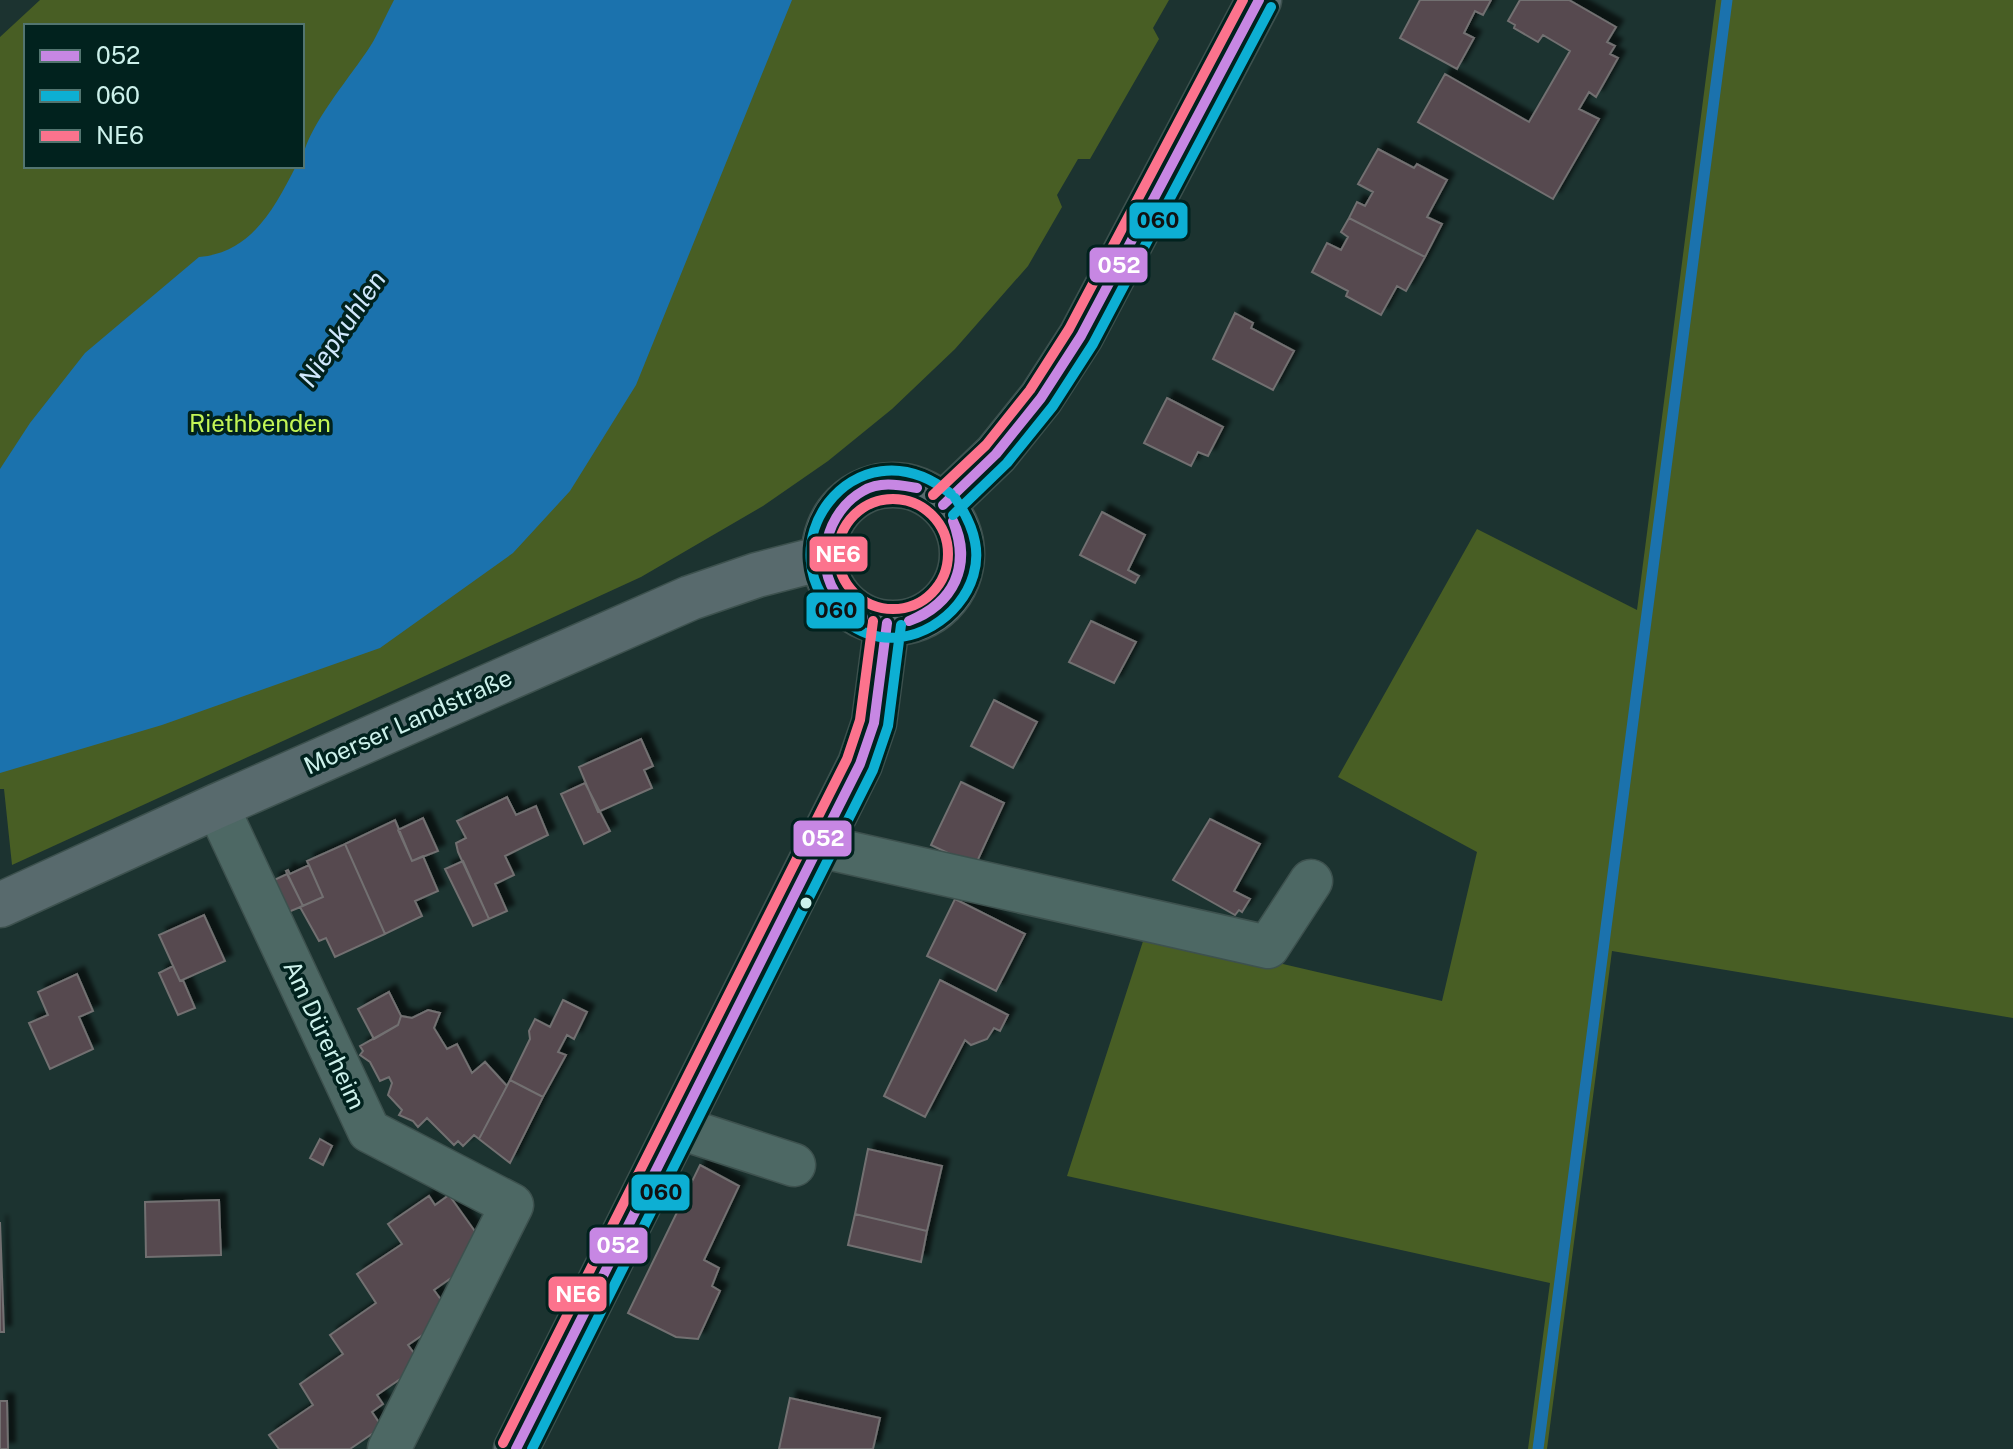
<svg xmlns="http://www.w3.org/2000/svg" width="2013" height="1449" viewBox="0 0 2013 1449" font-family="'Public Sans',sans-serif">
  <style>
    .green { fill: #485e24; fill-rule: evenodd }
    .water { fill: #1b72ad }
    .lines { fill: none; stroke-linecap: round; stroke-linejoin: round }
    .stream { stroke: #1b72ad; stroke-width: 11 }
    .building { fill: #56484f; stroke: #727071; stroke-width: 2; filter: url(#shadow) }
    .minor-casing { stroke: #3d514e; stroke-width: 45 }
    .major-casing { stroke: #3d514e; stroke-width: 47 }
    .minor { stroke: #4d6864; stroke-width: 42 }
    .major { stroke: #586a6d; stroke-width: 44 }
    .bus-1-casing { stroke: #01221e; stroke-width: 16 }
    .bus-2-casing { stroke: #01221e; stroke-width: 16 }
    .bus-3-casing { stroke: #01221e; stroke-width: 16 }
    .bus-1 { stroke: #c787e3; stroke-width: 10 }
    .bus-2 { stroke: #0dafd3; stroke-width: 10 }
    .bus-3 { stroke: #fc738d; stroke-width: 10 }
    .bus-dot { fill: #cdf1eb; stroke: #01221e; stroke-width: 3 }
    .labels { text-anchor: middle; stroke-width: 7; stroke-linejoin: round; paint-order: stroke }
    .park-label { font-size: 24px; fill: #c3f556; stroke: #01221e }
    .street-label { font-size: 24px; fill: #cdf1eb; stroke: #01221e }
    .water-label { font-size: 26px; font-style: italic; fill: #d0e8fd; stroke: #01221e }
    .line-badge { stroke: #01221e; stroke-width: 3 }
    .badge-label { font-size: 22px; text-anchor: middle; font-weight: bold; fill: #fff }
    .pale-badge-label { font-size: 22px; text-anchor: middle; font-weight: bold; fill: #111 }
  </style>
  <defs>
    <filter id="shadow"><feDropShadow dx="7" dy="-7" stdDeviation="2" flood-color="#0009"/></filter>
  </defs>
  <rect width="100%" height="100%" fill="#1c3330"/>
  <!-- green -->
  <path class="green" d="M40 0H1169L1153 28 1159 39 1090 159H1078L1057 195 1062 207 1028 266 955 349 892 409 828 461 763 506 641 577 12 865 4 789H0V37ZM26 26H302V166H26Z
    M1716 0H2013V1018L1612 951 1547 1449H1528L1550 1283 1067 1176 1146 932 1442 1001 1477 852 1338 777 1477 529 1637 610Z"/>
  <!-- water -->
  <path class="water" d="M394 0H792L636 385 570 491 513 553 380 648 162 725 0 773V469L30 423 85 353 199 257C251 253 274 209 296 166H302C302 130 355 73 374 40 381 27 387 13 394 0Z"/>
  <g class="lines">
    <!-- stream -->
    <path class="stream" d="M1538 1449 1727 0"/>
  </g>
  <!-- building -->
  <path class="building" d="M1420 0H1491L1483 15 1475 11 1464 33 1474 38 1457 69 1400 38Z
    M1520 0H1569L1616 27 1607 42 1615 46 1610 54 1618 58 1596 97 1589 92 1579 109 1599 119 1553 199 1418 122 1445 74 1529 122 1570 51 1543 35 1538 42 1514 28 1515 25 1508 21Z
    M1378 149 1414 168 1417 164 1447 180 1427 217 1442 224 1425 257 1349 218 1357 202 1365 206 1373 192 1358 184Z
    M1349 218 1425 257 1406 291 1397 286 1381 315 1346 296 1348 291 1312 272 1327 243 1341 250 1348 237 1341 232Z
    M1235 313 1253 323 1251 328 1294 351 1273 390 1213 359Z
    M1167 398 1223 427 1208 456 1198 452 1191 466 1144 443Z
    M1102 512 1145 535 1128 570 1139 576 1135 583 1080 555Z
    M1091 621 1136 642 1114 683 1069 662Z
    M994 700 1037 722 1013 768 971 746Z
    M641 739 653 766 644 770 652 788 598 812 579 767Z
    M961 782 1004 803 975 866 931 845Z
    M585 783 610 831 584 844 561 794Z
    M507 797 516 815 536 806 548 835 505 856 514 875 495 884 507 911 489 919 458 852 456 843 466 838 457 821Z
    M423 818 438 851 412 861 398 830Z
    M1210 819 1260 844 1234 891 1250 899 1242 912 1239 910 1235 915 1173 880Z
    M395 820 412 861 423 856 438 891 415 901 422 916 385 934 345 844Z
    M345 844 385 934 335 957 326 938 319 941 300 907 323 897 307 861Z
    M463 861 489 919 473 926 445 869Z
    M309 865 323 897 303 906 286 871 288 870 290 874Z
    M287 874 303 906 286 913 272 881Z
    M955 899 1025 934 996 991 927 956Z
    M204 915 225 961 180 981 159 935Z
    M173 966 180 981 183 980 195 1008 178 1015 159 973Z
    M77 974 93 1011 79 1017 93 1049 50 1069 29 1023 48 1015 38 992Z
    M940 980 1008 1015 1000 1031 994 1028 987 1039 971 1045 965 1040 925 1117 884 1096Z
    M389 992 401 1016 398 1025 374 1039 358 1009Z
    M563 1000 587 1012 574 1039 567 1035 558 1052 566 1055 543 1097 510 1080 530 1039 529 1031 535 1019 550 1027Z
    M428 1010 440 1013 434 1028 447 1049 457 1044 472 1073 485 1062 507 1086 479 1139 474 1135 463 1146 458 1141 454 1145 427 1118 418 1127 413 1121 399 1115 402 1110 388 1095 392 1083 389 1077 380 1081 370 1062 360 1055 363 1051 360 1046 398 1025 401 1016 412 1018Z
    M510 1080 543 1097 510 1163 479 1139Z
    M320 1139 332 1146 323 1165 310 1158Z
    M868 1149 942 1166 927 1231 855 1214Z
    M700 1165 739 1186 704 1260 719 1268 712 1286 720 1291 698 1339 676 1337 628 1313Z
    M449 1195 484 1244 474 1262 434 1290 452 1315 408 1345 422 1364 377 1395 383 1404 372 1412 382 1427 350 1449H279L269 1435 313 1405 300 1384 343 1354 330 1335 376 1303 357 1274 402 1244 388 1224 429 1196 435 1205Z
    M219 1200 221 1255 146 1257 145 1202Z
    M855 1214 927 1231 921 1262 848 1245Z
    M0 1222 4 1332H0Z
    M790 1398 880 1418 873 1449H779Z
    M0 1401H7L8 1449H0Z"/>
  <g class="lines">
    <defs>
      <path id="minor" d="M217 806 369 1131 512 1205 389 1449
        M819 846 1268 947 1311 881
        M677 1127 794 1165"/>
      <path id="major" d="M824 554a69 69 0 1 1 138 0a69 69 0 1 1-138 0Z
        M943 505 996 454 1041 398 1081 336 1259 0
        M0 905 217 806 690 598 757 575 823 558
        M516 1449 860 764 874 723 887 623"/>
    </defs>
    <!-- minor casing -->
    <use href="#minor" class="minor-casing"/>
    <!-- major casing -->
    <use href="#major" class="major-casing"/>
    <!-- minor -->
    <use href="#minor" class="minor"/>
    <!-- major -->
    <use href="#major" class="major"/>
    <defs>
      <path id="bus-1" d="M943 505 996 454 1041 398 1081 336 1259 0
        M863 617C855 611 845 605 839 598 812 564 827 511 863 491 880 481 899 485 917 488
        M909 621C955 602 970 567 953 521
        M909 621C953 606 974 563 953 521
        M516 1449 860 764 874 723 887 623"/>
      <path id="bus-2" d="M951 494C854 416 757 552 845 621 862 634 880 640 901 637 945 631 984 587 975 542 972 526 964 511 955 498
        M953 515 1007 463 1053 406 1093 344 1271 7
        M532 1449 873 770 888 726 901 625"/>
      <path id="bus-3" d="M933 495 986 445 1030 390 1069 329 1243 0
        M838 554a55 55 0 1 1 110 0a55 55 0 1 1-110 0Z
        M503 1443 847 759 860 720 873 621"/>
    </defs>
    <!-- bus-1 casing -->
    <use href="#bus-1" class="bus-1-casing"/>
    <!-- bus-2 casing -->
    <use href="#bus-2" class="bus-2-casing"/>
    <!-- bus-3 casing -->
    <use href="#bus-3" class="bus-3-casing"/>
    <!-- bus-1 -->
    <use href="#bus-1" class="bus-1"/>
    <!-- bus-2 -->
    <use href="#bus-2" class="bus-2"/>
    <!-- bus-3 -->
    <use href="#bus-3" class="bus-3"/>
  </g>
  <!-- markers -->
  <circle class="bus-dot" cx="806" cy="903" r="7"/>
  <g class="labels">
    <!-- park labels -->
    <g class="park-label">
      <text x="260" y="432">Riethbenden</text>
    </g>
    <!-- street labels -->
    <g class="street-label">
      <text transform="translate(408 722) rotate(-24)" y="8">Moerser Landstraße</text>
      <text transform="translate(324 1035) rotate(65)" y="8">Am Dürerheim</text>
    </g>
    <!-- water labels -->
    <g class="water-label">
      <text transform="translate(342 329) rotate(-56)" y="9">Niepkuhlen</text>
    </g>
  </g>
  <g class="line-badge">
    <rect x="1128" y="201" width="61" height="39" rx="8" fill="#0dafd3"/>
    <rect x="1088" y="246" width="61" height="38" rx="8" fill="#c787e3"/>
    <rect x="808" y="535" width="61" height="38" rx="8" fill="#fc738d"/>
    <rect x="805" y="591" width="61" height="39" rx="8" fill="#0dafd3"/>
    <rect x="792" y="819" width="61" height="39" rx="8" fill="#c787e3"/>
    <rect x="630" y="1173" width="61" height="39" rx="8" fill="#0dafd3"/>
    <rect x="588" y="1226" width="61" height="39" rx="8" fill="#c787e3"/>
    <rect x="547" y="1275" width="61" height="38" rx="8" fill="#fc738d"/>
  </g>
  <g class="badge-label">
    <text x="1119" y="273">052</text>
    <text x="838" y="562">NE6</text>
    <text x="823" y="846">052</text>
    <text x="618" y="1253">052</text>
    <text x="578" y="1302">NE6</text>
  </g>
  <g class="pale-badge-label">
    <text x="1158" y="228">060</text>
    <text x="836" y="618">060</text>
    <text x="661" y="1200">060</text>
  </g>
  <!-- legend -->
  <rect x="24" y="24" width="280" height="144" fill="#01221e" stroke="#537570" stroke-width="2"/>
  <rect x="40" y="50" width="40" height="12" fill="#c787e3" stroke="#537570" stroke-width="2"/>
  <text x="96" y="64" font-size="24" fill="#cdf1eb">052</text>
  <rect x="40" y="90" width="40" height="12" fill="#0dafd3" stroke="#537570" stroke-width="2"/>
  <text x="96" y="104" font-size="24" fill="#cdf1eb">060</text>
  <rect x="40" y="130" width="40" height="12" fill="#fc738d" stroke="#537570" stroke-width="2"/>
  <text x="96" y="144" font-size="24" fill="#cdf1eb">NE6</text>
</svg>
